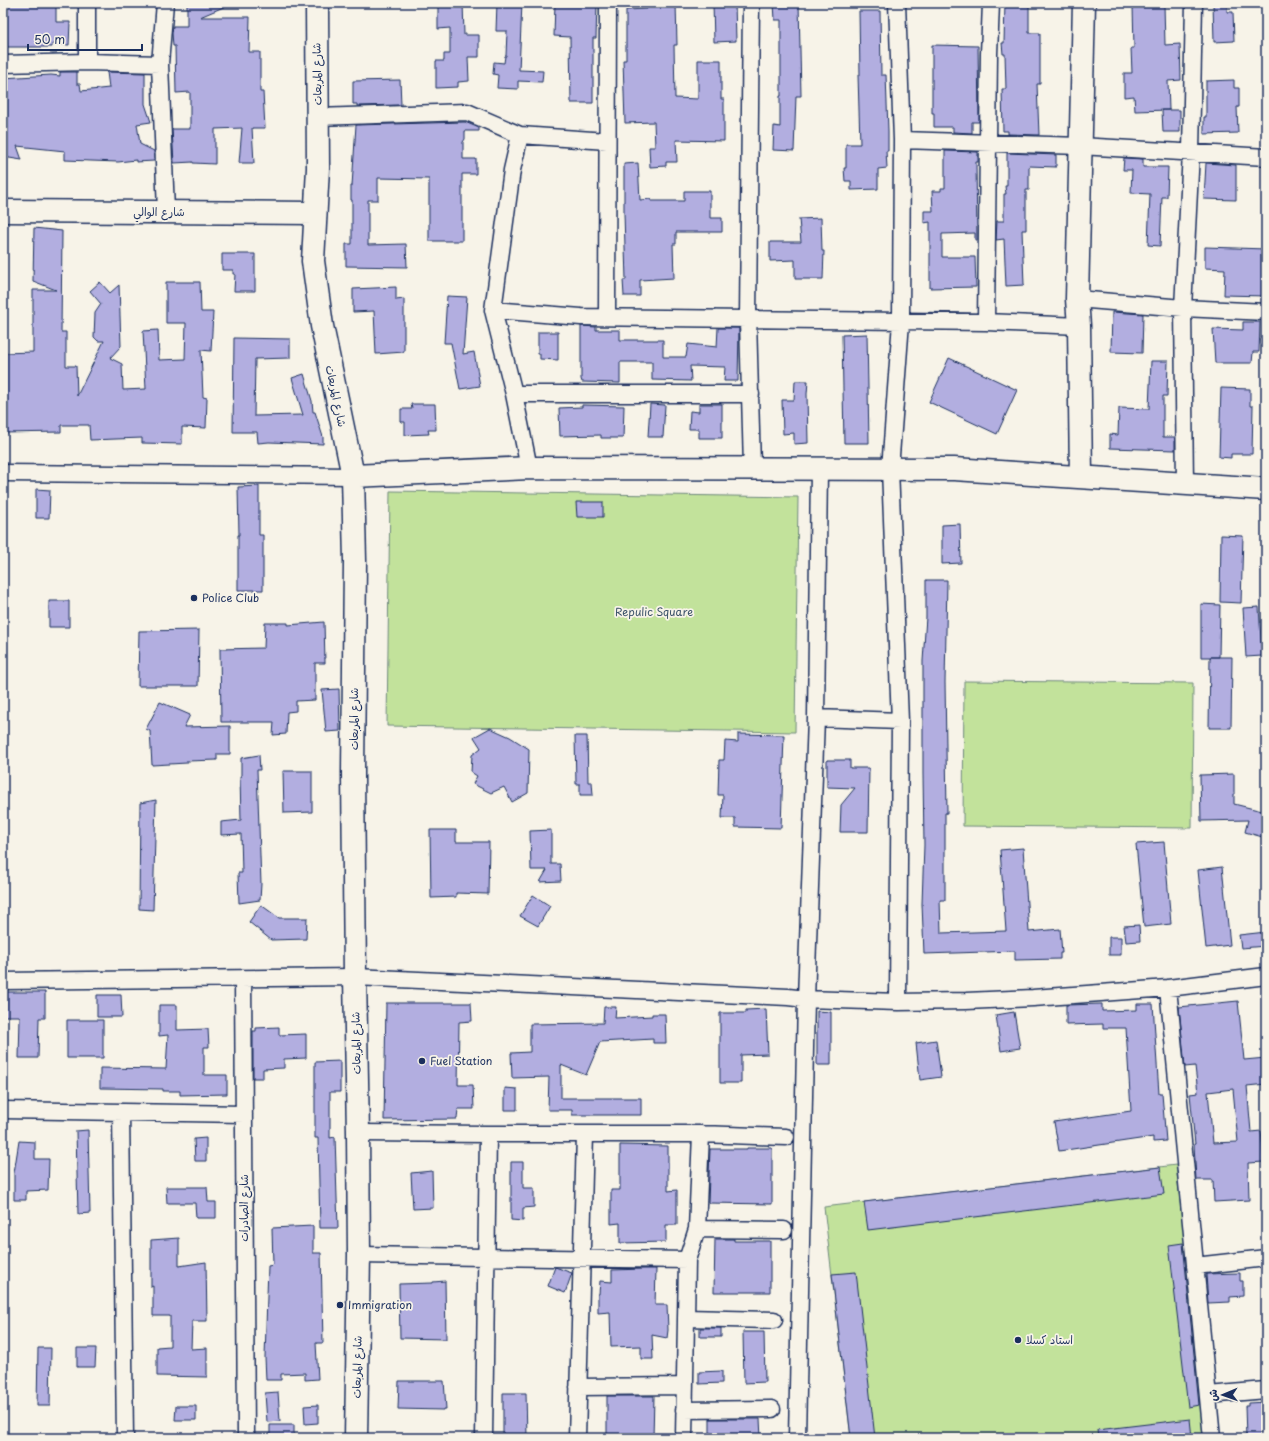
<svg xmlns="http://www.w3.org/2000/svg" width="1269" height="1441" viewBox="0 0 1269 1441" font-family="'Playpen Sans','Playpen Sans Arabic',sans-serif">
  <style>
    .green { fill: #c2e29b; stroke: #6e887c }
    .building { fill: #b2aee0; stroke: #1b2f5e; fill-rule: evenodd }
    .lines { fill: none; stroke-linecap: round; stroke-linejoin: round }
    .street-casing { stroke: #1b2f5e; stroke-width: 19 }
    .secondary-casing { stroke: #1b2f5e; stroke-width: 25 }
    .street { stroke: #f7f3e8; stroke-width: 16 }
    .secondary { stroke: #f7f3e8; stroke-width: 22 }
    .poi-dot { fill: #1b2f5e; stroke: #f7f3e8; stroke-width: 1.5 }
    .labels { text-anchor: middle; stroke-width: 3.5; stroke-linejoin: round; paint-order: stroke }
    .street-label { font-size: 11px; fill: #1b2f5e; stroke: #f7f3e8 }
    .poi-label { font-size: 11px; fill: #1b2f5e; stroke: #f7f3e8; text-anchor: start }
    .park-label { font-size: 11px; fill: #3c536a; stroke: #f7f3e8 }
  </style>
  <rect width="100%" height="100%" fill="#f7f3e8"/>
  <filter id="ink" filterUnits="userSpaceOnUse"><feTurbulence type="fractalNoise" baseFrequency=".025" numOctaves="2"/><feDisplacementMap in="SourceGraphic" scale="8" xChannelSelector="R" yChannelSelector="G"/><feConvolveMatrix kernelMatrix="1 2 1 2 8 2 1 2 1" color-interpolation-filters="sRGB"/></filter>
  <g filter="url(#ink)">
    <!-- green -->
    <path class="green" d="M390 491 798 497 795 732 387 726Z
      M964 681 1193 683 1192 828 963 826Z
      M1176 1165 1207 1438H851L824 1207Z"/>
    <!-- building -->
    <path class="building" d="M5 3H56V22H70L69 45 52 44V47H7Z
      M187 3H233L200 17H250L249 52H260V92H263L265 128H252L254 163H239L242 128 215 129V164L193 163V162L174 163 172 129H190V92L176 93 175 46H173L172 33 173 26H187Z
      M438 3H463L464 35H479V57H468L469 81 458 82V87L436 88V61H444V54H450V28L438 29Z
      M497 3H522L519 70 543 71 542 82 518 81V89L497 88 498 75 493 74 494 62 504 63 505 56H506L507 31H496Z
      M555 3H597L596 38H593V103H571L570 37 554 36Z
      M647 3H676L677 45H674L675 98 698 99V60H721V99H724V141L676 140 677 162H666V166L650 167 649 147H655L654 122 625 123 623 60H626V10L647 9Z
      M713 3H735L736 41 714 42Z
      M774 3H799L801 96H796L794 151 773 150 774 126 780 127V96H781V20H775Z
      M1005 3H1029V33H1040V84H1037L1039 135 1008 134V131H1003L1002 89H1006L1005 54H1003L1002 43H1004Z
      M1213 3H1227V12H1233L1234 41 1214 42Z
      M1164 5 1165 45 1180 44 1181 80 1168 81 1169 110 1135 111 1134 96 1124 97V73H1132L1131 48H1134L1133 6Z
      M859 11H880L881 75H886L888 131V151H886L887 168 878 169V189L851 190V181H845L844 168H846V144H860L858 75H860Z
      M932 45 978 46 979 122H972V133L953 132V127H934V113H932Z
      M60 72H77V84H80L81 91 109 88 107 72 145 73V104L151 122 137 124 140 144 154 151V161L136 162V160L118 162 65 160V151L17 146 22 160 3 157V78L51 75 60 76Z
      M400 80 401 105 357 106V104H353V81Z
      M1234 80V88H1239V107H1237L1238 133 1204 134V117H1206V81Z
      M1162 110H1180V132H1163Z
      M465 122 479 128V131H465V139L463 142V159H476V174H462V241H429V179L378 178V200H368V245L406 244 407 267 346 266V244H352V200H351V186H352L356 125Z
      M945 151 978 152V162H976L977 240H975V233L942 234V257H975L976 287 930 288V222L924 223V211H933L932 191H941V188H945Z
      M1007 153 1056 155V167L1029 166V190H1026V230H1022L1024 285 1006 286 1004 239 996 240 997 221H1004V194H1006L1005 186H1007Z
      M1124 158 1143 159V167H1168L1167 197H1162L1160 246 1148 245 1150 194 1131 193 1132 170H1123Z
      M638 163 640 200 651 199V201H684V191H710V218H722V232H676V244H673L674 278 640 280V296H624L623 280H626L624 213V164Z
      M1206 163 1236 165V200L1204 199Z
      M821 218 822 251H824L823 279H795V260L770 261V242H801L799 219Z
      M34 228 62 231 61 332H66V366H76L77 396 104 341H98L94 337 95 313 101 304 90 291 100 282 110 293 119 285 121 346 110 358 122 364 123 390 146 389 143 331 158 330 159 360 185 359 186 323H166V282H200L201 312H213L211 351 201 350 203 397 207 398 206 428 182 427V444L142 443V438L90 440 89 425H61V432L3 433V353L33 352V290H56L33 281Z
      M1205 247 1266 249V296L1224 295 1225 269 1205 268Z
      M222 254H255V291H234L235 274H233V270H222Z
      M396 287V300L404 299V352L376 354 374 311 353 312V289Z
      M447 296 467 297 463 354 474 352 480 386 460 389 451 343H444Z
      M1112 312 1143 314 1142 353 1111 352Z
      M1243 322H1260L1259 352H1253L1252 363H1215L1213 329 1243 330Z
      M581 326 596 327V330H620V340H663V357H686L688 344 717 347 718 328H739L738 381H724L725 367 690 366 691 381 652 380V362H620V383L582 382 581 379Z
      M538 332H558V360L540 359V354H538Z
      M867 334 869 443H844L842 335Z
      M234 338 290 339V358L255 359 254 416 303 415 292 378 304 374 312 401 313 412H315L323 437V444L269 442 258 443 257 432H233Z
      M949 358 1017 390 997 434 929 402Z
      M1151 361H1168L1167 396H1163V437H1175V450L1110 448V434L1118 435 1119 408 1149 409Z
      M795 381H808L807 394 808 443 794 444V433L783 434 782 400H794Z
      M1221 388 1250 389V406H1253L1252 454H1231V458L1219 457Z
      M411 404H435L436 430H428L429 434 405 435V422H401V409H412Z
      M650 404 665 405 663 437H648Z
      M699 404H722V438H699V429H689L690 411 699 412Z
      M582 405 624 406 623 438H601V435L560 436 559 408 582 407Z
      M259 486V535H263V590H238V535H239L238 487Z
      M36 489 50 490 49 518H36Z
      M576 502H603V517H577Z
      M960 524 961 563 942 564V525Z
      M1221 535 1243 536 1241 603 1220 602Z
      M926 580H947L945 682 947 813H945V900H940L941 933 1006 931 1000 850 1023 848 1029 932 1060 929 1062 953H1060V959L1015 960V951L924 954 922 904 924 845 923 774V661L926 617Z
      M49 601H69V627H49Z
      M1201 604 1220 605 1219 657H1201Z
      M1259 607 1262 656 1246 657 1243 608Z
      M324 622 325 663H315V700L296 701V711L287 712 286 734 273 735 274 722H221L220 649 264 648 265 623H288V625Z
      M199 630 198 686H138L139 631Z
      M1210 657H1232L1231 728H1209Z
      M339 689 340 731 326 732 322 690Z
      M160 702 190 715 184 727 230 726V754H217V760L187 761V763L152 765 150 731 146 729Z
      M490 728 510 737 529 749 528 793 512 802 504 787 491 793 473 784 477 776 471 772 472 755 481 748 474 737Z
      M738 734 784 735 781 828 735 827V818H722L723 795H718L719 760H724L725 741 738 742Z
      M575 736H587L588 782H592L593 795H580V784H576Z
      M259 755 260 770H257L261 884 260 900 239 903 238 873H242L241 834 221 835V822L241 820 240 776H241V758Z
      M827 760H850V768H869L868 832H840L841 805 855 788 827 787Z
      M283 771H312V812L284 813Z
      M1234 774V804L1266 812V838L1245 832 1248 820 1201 821 1200 775Z
      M156 800 153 910 139 909 140 803Z
      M430 830H456V842H489L488 894 456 893V897L431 898Z
      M551 830V864H560L561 881 540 882 547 870H531L530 831Z
      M1164 842 1171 924 1144 927 1136 844Z
      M1222 867 1230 945 1206 948 1198 870Z
      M533 895 550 906 538 926 520 916Z
      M261 905 279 918H307L306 939 271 940 249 922Z
      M1139 925 1140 941 1126 942 1124 926Z
      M1266 932V946L1241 948 1239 935Z
      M1109 937H1121V955H1109Z
      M3 992H45V1018H39L38 1058H19L20 1018 19 1016H3Z
      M97 995H121L122 1017H97Z
      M1238 1001 1244 1060 1266 1058V1084L1247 1086 1251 1132 1261 1131 1264 1162 1248 1163 1249 1200 1214 1202 1213 1180H1196L1194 1144H1195L1190 1094 1198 1093 1195 1066 1185 1067 1179 1007ZM1233 1089 1238 1142 1213 1143 1208 1092Z
      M386 1003H471L472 1021 459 1022 458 1085H473L474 1109H458L457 1119 384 1120Z
      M1102 1004V1011L1137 1010V1004H1153L1159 1094H1162L1166 1141 1153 1142V1137L1059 1151 1054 1122 1131 1111 1126 1028H1103V1024L1066 1025V1005Z
      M159 1005H177V1030L208 1029 209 1047H204V1075H227V1094L180 1095V1091H163V1089L100 1088V1068L166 1069 168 1035 159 1036Z
      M604 1007H616L615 1018 652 1016V1014H665L666 1043H653V1039L600 1042 586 1075 561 1065V1098H641V1115H572V1110H548L549 1077 512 1078 511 1053 530 1052V1024L603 1023Z
      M766 1009 768 1054 741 1055V1083H720V1013H746V1010Z
      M817 1011 831 1012V1065H817Z
      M1014 1012 1020 1048 1001 1051 996 1015Z
      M67 1020H103V1058H67Z
      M279 1027V1035L306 1034V1058L284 1059V1068L263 1069V1078H253V1031H256V1028Z
      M936 1040 941 1077 920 1080 916 1043Z
      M340 1061V1092H330V1138L335 1137 338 1228H320L318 1138H315V1062Z
      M505 1088 517 1089V1110H505Z
      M88 1130 90 1213 78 1214 76 1131Z
      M206 1138V1161H195L194 1139Z
      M19 1141 35 1142V1159H49L48 1190 26 1191V1200H14V1173Z
      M620 1145 668 1146V1191L677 1190V1225H666V1242L620 1243V1223L611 1224V1190H620Z
      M747 1148H772V1204L708 1203 710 1149H747Z
      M511 1162H523V1188H534V1207L523 1208V1221L511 1220Z
      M1160 1167 1164 1194 868 1230 864 1202Z
      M432 1171 433 1208 413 1209 411 1173Z
      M166 1187H207L208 1202H216V1218H196L195 1203H167Z
      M313 1226V1253H321L323 1343H316L318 1379 305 1380V1373L281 1374V1380H266L265 1357 268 1266 273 1265 272 1228Z
      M179 1238V1266L206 1262 207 1321H192L191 1349 207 1348V1377L157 1376V1347L170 1346V1316H153V1286L151 1287V1240Z
      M715 1239H734V1241H770V1292H714Z
      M1183 1243 1199 1405 1188 1407 1169 1245Z
      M555 1267 572 1273 565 1293 548 1286Z
      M644 1269H656L655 1305H667L668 1330 667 1338 652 1335 653 1359H641V1346L611 1347 610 1312 598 1313V1294H599L600 1281 612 1282V1270Z
      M856 1272 875 1438H851L832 1274Z
      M1240 1273V1281H1243V1296L1230 1297V1302L1208 1303 1206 1274Z
      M445 1281 446 1339 400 1338 399 1284 433 1283V1282Z
      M700 1328H721V1337H700Z
      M743 1332H764L765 1382 744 1383Z
      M38 1348H51L50 1406H37Z
      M77 1348H96L95 1367H77Z
      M722 1371V1383L699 1384V1372Z
      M399 1381H444L446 1409H443V1410L398 1409Z
      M278 1392 280 1421 267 1422 265 1393Z
      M503 1393H526L527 1438H503Z
      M607 1396H654L653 1438H607Z
      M1266 1402V1438H1246L1245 1406H1248V1403Z
      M318 1405V1423L305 1424 304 1406Z
      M176 1406H196V1420H175Z
      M710 1419H760L761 1438H710Z
      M1190 1419 1192 1438H1098L1097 1430Z
      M270 1425H294V1437H270Z"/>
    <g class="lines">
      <defs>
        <path id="street" d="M165 3 160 64 166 211
          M751 3 748 319 752 468
          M897 3 902 140 901 322 890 469 900 721 898 1002
          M87 62V3
          M3 64 87 62 160 64
          M317 117 467 112 520 135 607 141
          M520 135 512 170 493 310 514 394 529 468
          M902 140 1080 146 1266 157
          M1077 299 1183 308 1266 312
          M493 310 581 317 986 322 1079 326
          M607 317 608 3
          M986 322 989 54 991 3
          M514 394H751
          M3 473 353 476
          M1185 485 1183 308 1191 152 1194 3
          M816 718 900 721
          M243 978 246 1438
          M3 981 355 977 788 997 806 999 898 1002 966 1001 1033 998 1168 988 1266 976
          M1168 988 1212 1438
          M3 1110 244 1114
          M121 1112 125 1438
          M358 1133 488 1134
          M697 1229 784 1230
          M359 1255 687 1260
          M1195 1266 1266 1258
          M686 1318 774 1320
          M578 1387 685 1386
          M1208 1395 1266 1390
          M684 1410 772 1409
          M484 1438 488 1134H701L786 1137
          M577 1438 585 1134
          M684 1438 687 1260 697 1229 701 1134
          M797 1438 806 999 816 718 819 469"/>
        <path id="secondary" d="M317 3 318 168 313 261 322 326 353 476 355 561 353 774 355 977 358 1133 359 1255 356 1438
          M3 211 314 213
          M353 476 529 468 954 469 1266 489
          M1081 477 1079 326 1077 299 1084 3"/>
      </defs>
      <!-- street casing -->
      <use href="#street" class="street-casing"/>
      <!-- secondary casing -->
      <use href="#secondary" class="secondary-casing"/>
      <!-- street -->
      <use href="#street" class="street"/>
      <!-- secondary -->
      <use href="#secondary" class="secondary"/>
    </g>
  </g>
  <!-- markers -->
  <g class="poi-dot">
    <circle cx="194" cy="598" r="4"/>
    <circle cx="422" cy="1061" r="4"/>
    <circle cx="340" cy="1305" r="4"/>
    <circle cx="1018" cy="1340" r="4"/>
  </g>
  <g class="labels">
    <!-- street labels -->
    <g class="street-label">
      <text transform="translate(317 74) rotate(-91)" y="4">شارع المربعات</text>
      <text x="159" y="216">شارع الوالي</text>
      <text transform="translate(336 396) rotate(78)" y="4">شارع المربعات</text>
      <text transform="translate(354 719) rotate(-90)" y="4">شارع المربعات</text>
      <text transform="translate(356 1043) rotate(-91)" y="4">شارع المربعات</text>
      <text transform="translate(244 1208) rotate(-90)" y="4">شارع الصادرات</text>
      <text transform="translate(357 1367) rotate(-89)" y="4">شارع المربعات</text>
    </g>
    <!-- poi labels -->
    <g class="poi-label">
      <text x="202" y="602">Police Club</text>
      <text x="430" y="1065">Fuel Station</text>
      <text x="348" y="1309">Immigration</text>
      <text x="1026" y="1344">استاد كسلا</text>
    </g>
    <!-- park labels -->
    <g class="park-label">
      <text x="654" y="616">Repulic Square</text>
    </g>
  </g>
  <!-- margin -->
  <rect width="1269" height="1441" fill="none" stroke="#f7f3e8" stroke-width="16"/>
  <rect x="8" y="8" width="1253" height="1425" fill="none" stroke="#1b2f5e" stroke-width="1.5" filter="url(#ink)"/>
  <!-- north arrow -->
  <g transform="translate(1223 1395) rotate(268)" stroke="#f7f3e8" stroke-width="3" paint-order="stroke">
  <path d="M0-3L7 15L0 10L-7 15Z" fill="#1b2f5e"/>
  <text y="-6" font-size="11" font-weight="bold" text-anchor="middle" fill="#1b2f5e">ش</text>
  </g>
  <!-- scale -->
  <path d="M28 44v6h114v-6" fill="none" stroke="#1b2f5e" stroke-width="2"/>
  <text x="34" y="44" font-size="12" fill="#1b2f5e" stroke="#f7f3e8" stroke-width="3" paint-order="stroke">50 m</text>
</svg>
